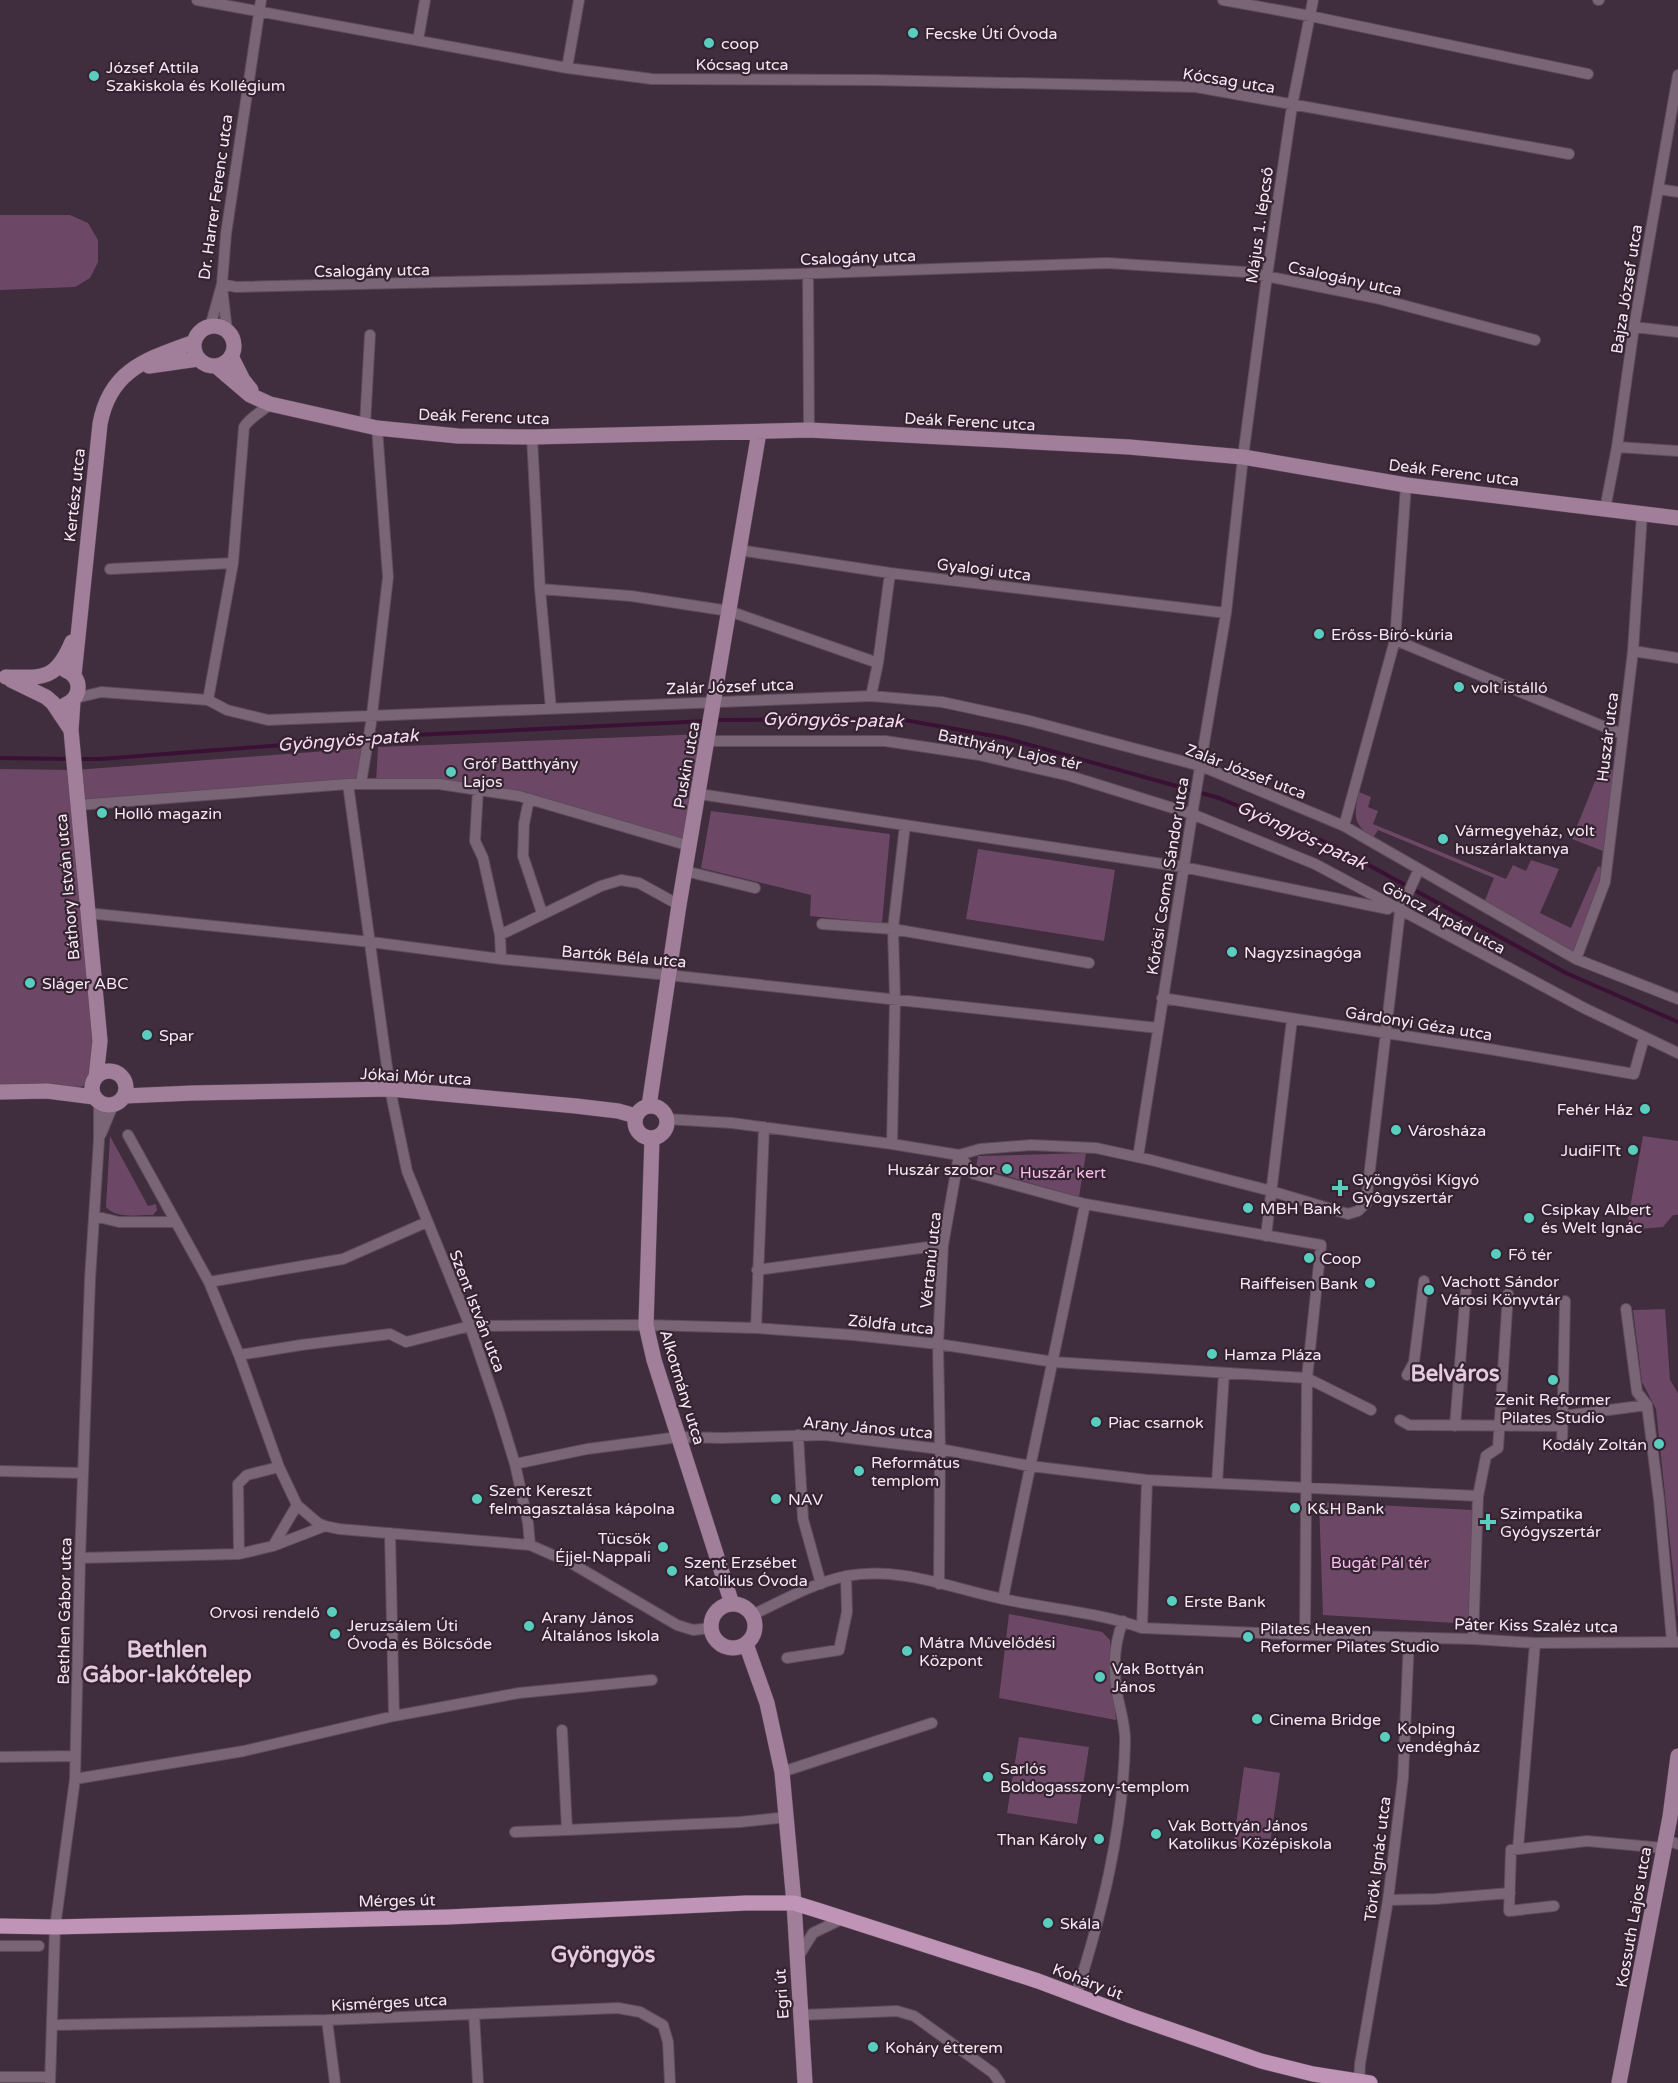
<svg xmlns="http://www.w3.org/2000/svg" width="1678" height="2083" viewBox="0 0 1678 2083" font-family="'Varela Round',sans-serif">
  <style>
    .green { fill: #6d4866 }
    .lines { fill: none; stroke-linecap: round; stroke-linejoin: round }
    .stream { stroke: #3a1135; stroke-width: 4 }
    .street-casing { stroke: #5d4b5a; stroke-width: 12 }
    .secondary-casing { stroke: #5d4b5a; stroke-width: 16 }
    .primary-casing { stroke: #5d4b5a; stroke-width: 16 }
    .street { stroke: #7a6576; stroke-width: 10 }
    .secondary { stroke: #a17f9a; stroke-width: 15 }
    .primary { stroke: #bf94b7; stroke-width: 15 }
    .poi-dot { fill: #59cebe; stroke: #362332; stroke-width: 2 }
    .labels { text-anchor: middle; stroke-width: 4.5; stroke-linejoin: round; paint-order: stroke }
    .poi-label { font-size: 16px; fill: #f5e8f2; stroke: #362332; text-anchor: start }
    .street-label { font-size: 16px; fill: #f5e8f2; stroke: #362332 }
    .park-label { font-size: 16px; fill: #f8beed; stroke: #362332 }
    .water-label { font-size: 18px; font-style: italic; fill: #f7d9f1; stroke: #362332 }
    .district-label { font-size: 22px; font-weight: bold; fill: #e4cbdf; stroke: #362332 }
  </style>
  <rect width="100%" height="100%" fill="#402d3d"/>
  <!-- green -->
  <path class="green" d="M0 215H70L88 223 98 240V262L90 278 75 287 0 290Z
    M706 734 686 840 534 797 376 783 378 747Z
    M366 748 355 783 78 805 98 1063 92 1085 56 1090 0 1092V769L75 770Z
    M1601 766 1617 772 1608 853 1572 839Z
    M1359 792 1371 797 1368 807 1378 811 1373 824 1506 879 1513 865 1526 871 1531 860 1559 869 1540 913 1571 928 1598 866 1607 870 1576 959 1483 905 1494 878 1378 830 1373 838C1352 824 1354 815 1359 792Z
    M711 811 890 834 882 923 810 916 811 895 701 868Z
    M978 849 1115 870 1104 941 966 919Z
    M110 1136 148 1206 156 1204 157 1210 153 1215C137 1215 117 1219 106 1207Z
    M1643 1136 1678 1141V1215H1673L1663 1227 1626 1230Z
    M1086 1153 1079 1197 976 1167 978 1156Z
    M1665 1309 1670 1380 1678 1393V1618L1656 1409 1642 1382 1633 1310Z
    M1319 1502 1472 1510 1471 1624 1323 1615Z
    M1009 1614 1102 1632 1110 1640V1669L1116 1720 999 1698Z
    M1019 1737 1089 1747 1077 1824 1007 1813Z
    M1244 1767 1280 1773 1269 1851 1233 1846Z"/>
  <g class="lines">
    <!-- stream -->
    <path class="stream" d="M715 720 899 719 1005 738 1219 798 1332 845 1566 973 1678 1022
      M0 758 70 759
      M77 759H100L414 735 708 721"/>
    <defs>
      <path id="street" d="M197 0 567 68 652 79 873 80 1196 87 1569 154
        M1223 0 1310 16 1588 74
        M1598 0H1599
        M418 40 425 0
        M567 68 579 0
        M1658 189 1678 192
        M808 274 809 430
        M222 284 236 287 793 274 1107 263 1245 272 1376 298 1535 340
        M222 287 227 331
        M210 327 222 284 226 234 261 0
        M1634 327 1678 332
        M365 425 370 335
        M532 437 540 589 551 709
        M1617 447 1678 451
        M1605 509 1617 447 1634 327 1678 75
        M739 550 890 573 1226 613
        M110 569 233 563
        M540 589 631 596 729 611 878 663
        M1395 640 1622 734
        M1633 651 1678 658
        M871 696 878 663 890 573
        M76 698 101 692 208 700 227 710 268 720 871 696 942 702 1030 721 1201 766 1344 826 1576 959 1678 999
        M208 700 233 563 244 427C250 417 262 412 270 404
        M708 741H885L979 755 1070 776 1192 814 1315 864 1584 1008 1678 1053
        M361 783 371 723 388 577 377 428
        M348 784 390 1089 407 1171 470 1326 499 1412 515 1464 528 1523 530 1545
        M478 789 475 841 483 858 500 935
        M699 794 1183 867 1388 909
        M529 799 524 824 523 856 542 913
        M78 805 348 784H439L519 796 690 846
        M1344 826 1395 640 1406 485
        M685 871 755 888
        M87 913 371 942 501 959 668 975 1158 1028
        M822 924 893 929 1089 963
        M501 959 500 935 601 886 621 880 639 883 679 905
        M1576 959 1605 882 1633 651 1642 514
        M1162 998 1489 1049 1634 1074 1644 1038
        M667 1119 732 1123 892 1144 959 1155 980 1149 1031 1145 1096 1148 1151 1160 1271 1191 1348 1214 1358 1211 1366 1203 1400 911 1419 869
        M101 1134 113 1105
        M128 1135 209 1282 239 1355 279 1467 297 1505 318 1523 325 1526 339 1529 530 1545 571 1563 677 1625 693 1630 711 1628
        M892 1144 895 999 893 929 905 825
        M959 1155 974 1174 1085 1204 1321 1245 1307 1378 1305 1635
        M1138 1157 1193 809 1226 613 1243 457 1267 276 1292 106 1313 0
        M94 1216 119 1222H175
        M1266 1236 1292 1019
        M757 1270 943 1245
        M209 1282 343 1259 427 1222
        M1626 1309 1637 1392 1647 1405 1659 1500 1672 1641
        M756 1328 764 1127
        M239 1355 301 1345 390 1334 406 1342 470 1326 646 1325 756 1328 853 1335 938 1344 1054 1362 1307 1378 1371 1410
        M1407 1375 1414 1362 1424 1281
        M1563 1416 1647 1405
        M1400 1420 1409 1425 1562 1426
        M1455 1426 1466 1289
        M798 1435 803 1519 821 1584
        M1562 1446 1565 1301
        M515 1464 587 1449 679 1437 722 1438 825 1435 940 1449 1030 1466 1147 1480 1478 1496 1473 1639
        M0 1471 83 1473
        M1217 1483 1224 1373
        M1478 1496 1486 1456 1498 1448 1508 1294
        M390 1533 394 1716
        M273 1546 297 1505
        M239 1554 238 1484 247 1475 279 1467
        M80 1558 239 1554 273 1546 325 1526
        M939 1584 940 1449 938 1344 943 1245 959 1155
        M1003 1599C1029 1467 1059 1336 1085 1204
        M752 1615C782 1601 813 1583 846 1576 901 1566 950 1588 1003 1599 1049 1609 1098 1612 1142 1628L1305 1635 1473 1639 1535 1643 1678 1642
        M1142 1628 1147 1480
        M787 1658 839 1650 847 1612 846 1576
        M562 1730 567 1830 740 1822 787 1817
        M0 1757 75 1756
        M782 1772 932 1723
        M75 1779 244 1751 394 1716 519 1693 652 1680
        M515 1832 567 1830
        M1665 1840 1678 1844
        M1518 1848 1535 1643
        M1388 1900 1436 1899 1510 1893
        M1554 1906 1509 1911 1511 1850 1587 1841 1664 1848
        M0 1946H39
        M798 1957 813 1933 844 1918
        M1076 1995C1102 1914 1123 1829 1125 1743 1126 1726 1120 1710 1117 1693 1113 1669 1114 1644 1123 1621
        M474 2014 478 2083
        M801 2015 897 2011 914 2016 993 2073 1000 2083
        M327 2020 335 2083
        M53 2025 327 2020 618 2008 640 2012 663 2025 668 2042 670 2083
        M0 2077H50
        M50 2083 55 1927 75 1779 80 1558 90 1279 99 1140V1102
        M1359 2083 1360 2064 1388 1900 1403 1778 1409 1638"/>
      <path id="secondary" d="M194 346a20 20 0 1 1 40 0a20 20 0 1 1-40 0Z
        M231 356 243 380 251 390
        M149 366 198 359
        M216 366 250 395 270 404 377 428 458 436 532 437 809 430 1129 447 1243 457 1406 485 1678 518
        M74 675 100 424C110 369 148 359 194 342
        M6 677C44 678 56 680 72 642
        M11 680 46 697 53 703 71 730
        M73 701 71 730 100 1041 96 1077
        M65 705C82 698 83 677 65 670
        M92 1088a17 17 0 1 1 34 0a17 17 0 1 1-34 0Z
        M0 1092 47 1091 94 1097
        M124 1096 193 1093 390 1089 576 1106 618 1111 636 1116
        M635 1122a16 16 0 1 1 32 0a16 16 0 1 1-32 0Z
        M649 1106 679 905 759 432
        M652 1138 646 1325 654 1360 732 1604
        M711 1626a22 22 0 1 1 44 0a22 22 0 1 1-44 0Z
        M746 1644 767 1703 782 1772 794 1903 805 2083
        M1619 2083 1670 1817 1678 1756"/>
      <path id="primary" d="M0 1926 55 1927 448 1917 746 1903H794L817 1910 1038 1981 1131 2016 1261 2061 1313 2074 1370 2083"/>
    </defs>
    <!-- street casing -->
    <use href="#street" class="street-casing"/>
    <!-- secondary casing -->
    <use href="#secondary" class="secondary-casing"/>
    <!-- primary casing -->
    <use href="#primary" class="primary-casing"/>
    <!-- street -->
    <use href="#street" class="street"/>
    <!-- secondary -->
    <use href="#secondary" class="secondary"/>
    <!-- primary -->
    <use href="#primary" class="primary"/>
  </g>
  <!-- markers -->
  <g class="poi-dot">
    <circle cx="913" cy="33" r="6"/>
    <circle cx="709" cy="43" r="6"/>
    <circle cx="94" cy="76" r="6"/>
    <circle cx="1319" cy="634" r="6"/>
    <circle cx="1459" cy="687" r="6"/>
    <circle cx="451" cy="772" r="6"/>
    <circle cx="102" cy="813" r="6"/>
    <circle cx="1443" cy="839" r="6"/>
    <circle cx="1232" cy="952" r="6"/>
    <circle cx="30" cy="983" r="6"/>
    <circle cx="147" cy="1035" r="6"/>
    <circle cx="1645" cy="1109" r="6"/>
    <circle cx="1396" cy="1130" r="6"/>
    <circle cx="1633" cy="1150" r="6"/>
    <circle cx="1007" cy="1169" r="6"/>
    <path d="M1337 1179h6v6h6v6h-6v6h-6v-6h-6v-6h6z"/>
    <circle cx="1248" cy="1208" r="6"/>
    <circle cx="1529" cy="1218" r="6"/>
    <circle cx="1496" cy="1254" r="6"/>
    <circle cx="1309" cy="1258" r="6"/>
    <circle cx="1370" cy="1283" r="6"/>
    <circle cx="1429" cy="1290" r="6"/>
    <circle cx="1212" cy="1354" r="6"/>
    <circle cx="1553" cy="1380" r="6"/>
    <circle cx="1096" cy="1422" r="6"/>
    <circle cx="1659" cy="1444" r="6"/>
    <circle cx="859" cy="1471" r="6"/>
    <circle cx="477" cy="1499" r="6"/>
    <circle cx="776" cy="1499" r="6"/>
    <circle cx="1295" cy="1508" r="6"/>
    <path d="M1485 1513h6v6h6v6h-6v6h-6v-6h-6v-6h6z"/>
    <circle cx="663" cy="1547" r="6"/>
    <circle cx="672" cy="1571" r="6"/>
    <circle cx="1172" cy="1601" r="6"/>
    <circle cx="332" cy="1612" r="6"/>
    <circle cx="529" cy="1626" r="6"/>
    <circle cx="335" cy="1634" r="6"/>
    <circle cx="1248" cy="1637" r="6"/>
    <circle cx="907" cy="1651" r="6"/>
    <circle cx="1100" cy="1677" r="6"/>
    <circle cx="1257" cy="1719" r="6"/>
    <circle cx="1385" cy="1737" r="6"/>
    <circle cx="988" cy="1777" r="6"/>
    <circle cx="1156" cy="1834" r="6"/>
    <circle cx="1099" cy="1839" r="6"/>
    <circle cx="1048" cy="1923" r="6"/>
    <circle cx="873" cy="2047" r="6"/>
  </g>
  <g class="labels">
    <!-- poi labels -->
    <g class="poi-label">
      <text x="925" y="39">Fecske Úti Óvoda</text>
      <text x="721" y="49">coop</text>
      <text x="106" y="73">József Attila<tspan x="106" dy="18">Szakiskola és Kollégium</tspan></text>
      <text x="1331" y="640">Erőss-Bíró-kúria</text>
      <text x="1471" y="693">volt istálló</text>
      <text x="463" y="769">Gróf Batthyány<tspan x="463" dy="18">Lajos</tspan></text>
      <text x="114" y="819">Holló magazin</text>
      <text x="1455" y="836">Vármegyeház, volt<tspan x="1455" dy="18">huszárlaktanya</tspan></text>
      <text x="1244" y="958">Nagyzsinagóga</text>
      <text x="42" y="989">Sláger ABC</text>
      <text x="159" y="1041">Spar</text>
      <text x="1633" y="1115" text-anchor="end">Fehér Ház</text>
      <text x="1408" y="1136">Városháza</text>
      <text x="1621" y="1156" text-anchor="end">JudiFITt</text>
      <text x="995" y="1175" text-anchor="end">Huszár szobor</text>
      <text x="1352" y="1185">Gyöngyösi Kígyó<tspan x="1352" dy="18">Gyôgyszertár</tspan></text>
      <text x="1260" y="1214">MBH Bank</text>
      <text x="1541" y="1215">Csipkay Albert<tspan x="1541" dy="18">és Welt Ignác</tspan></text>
      <text x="1508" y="1260">Fő tér</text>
      <text x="1321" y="1264">Coop</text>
      <text x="1441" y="1287">Vachott Sándor<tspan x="1441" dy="18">Városi Könyvtár</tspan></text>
      <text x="1358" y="1289" text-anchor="end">Raiffeisen Bank</text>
      <text x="1224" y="1360">Hamza Pláza</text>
      <text x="1553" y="1405" text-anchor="middle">Zenit Reformer<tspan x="1553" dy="18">Pilates Studio</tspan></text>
      <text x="1108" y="1428">Piac csarnok</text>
      <text x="1647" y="1450" text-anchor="end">Kodály Zoltán</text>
      <text x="871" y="1468">Református<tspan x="871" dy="18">templom</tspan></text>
      <text x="489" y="1496">Szent Kereszt<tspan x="489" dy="18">felmagasztalása kápolna</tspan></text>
      <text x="788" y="1505">NAV</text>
      <text x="1307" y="1514">K&amp;H Bank</text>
      <text x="1500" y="1519">Szimpatika<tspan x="1500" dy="18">Gyógyszertár</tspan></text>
      <text x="651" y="1544" text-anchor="end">Tücsök<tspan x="651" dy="18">Éjjel-Nappali</tspan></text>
      <text x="684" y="1568">Szent Erzsébet<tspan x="684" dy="18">Katolikus Óvoda</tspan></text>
      <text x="1184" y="1607">Erste Bank</text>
      <text x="320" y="1618" text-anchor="end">Orvosi rendelő</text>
      <text x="541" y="1623">Arany János<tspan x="541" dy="18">Általános Iskola</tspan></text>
      <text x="347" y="1631">Jeruzsálem Úti<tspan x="347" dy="18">Óvoda és Bölcsőde</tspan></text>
      <text x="1260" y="1634">Pilates Heaven<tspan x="1260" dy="18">Reformer Pilates Studio</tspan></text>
      <text x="919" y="1648">Mátra Művelődési<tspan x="919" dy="18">Központ</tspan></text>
      <text x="1112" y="1674">Vak Bottyán<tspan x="1112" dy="18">János</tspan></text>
      <text x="1269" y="1725">Cinema Bridge</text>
      <text x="1397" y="1734">Kolping<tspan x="1397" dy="18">vendégház</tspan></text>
      <text x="1000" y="1774">Sarlós<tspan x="1000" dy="18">Boldogasszony-templom</tspan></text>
      <text x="1168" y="1831">Vak Bottyán János<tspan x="1168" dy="18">Katolikus Középiskola</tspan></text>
      <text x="1087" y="1845" text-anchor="end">Than Károly</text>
      <text x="1060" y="1929">Skála</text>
      <text x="885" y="2053">Koháry étterem</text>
    </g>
    <!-- street labels -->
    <g class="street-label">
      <text x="742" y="70">Kócsag utca</text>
      <text transform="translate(1229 80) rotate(9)" y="6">Kócsag utca</text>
      <text transform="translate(215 197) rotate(-82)" y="6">Dr. Harrer Ferenc utca</text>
      <text transform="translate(1259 225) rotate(-82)" y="6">Május 1. lépcső</text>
      <text transform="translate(858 257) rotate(-2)" y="6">Csalogány utca</text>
      <text transform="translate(372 270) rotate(-1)" y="6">Csalogány utca</text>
      <text transform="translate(1345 278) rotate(12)" y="6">Csalogány utca</text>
      <text transform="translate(1626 289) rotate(-81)" y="6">Bajza József utca</text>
      <text transform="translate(484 416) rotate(2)" y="6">Deák Ferenc utca</text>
      <text transform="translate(970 421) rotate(3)" y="6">Deák Ferenc utca</text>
      <text transform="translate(1454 472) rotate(7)" y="6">Deák Ferenc utca</text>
      <text transform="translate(74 495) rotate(-84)" y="6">Kertész utca</text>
      <text transform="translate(984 569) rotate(7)" y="6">Gyalogi utca</text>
      <text transform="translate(730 686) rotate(-2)" y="6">Zalár József utca</text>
      <text transform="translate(1607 737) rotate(-83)" y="6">Huszár utca</text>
      <text transform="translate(1010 749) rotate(12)" y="6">Batthyány Lajos tér</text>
      <text transform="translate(686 765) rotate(-80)" y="6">Puskin utca</text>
      <text transform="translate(1246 771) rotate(21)" y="6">Zalár József utca</text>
      <text transform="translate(1167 876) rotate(-81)" y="6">Kőrösi Csoma Sándor utca</text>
      <text transform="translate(67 887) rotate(-95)" y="6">Báthory István utca</text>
      <text transform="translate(1444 917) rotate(28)" y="6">Göncz Árpád utca</text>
      <text transform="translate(624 956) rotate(5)" y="6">Bartók Béla utca</text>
      <text transform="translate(1419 1023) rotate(9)" y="6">Gárdonyi Géza utca</text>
      <text transform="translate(416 1076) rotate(3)" y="6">Jókai Mór utca</text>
      <text transform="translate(930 1260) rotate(-84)" y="6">Vértanú utca</text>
      <text transform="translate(478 1311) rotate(69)" y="6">Szent István utca</text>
      <text transform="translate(891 1324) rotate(6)" y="6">Zöldfa utca</text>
      <text transform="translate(683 1387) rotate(73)" y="6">Alkotmány utca</text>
      <text transform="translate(868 1427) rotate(5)" y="6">Arany János utca</text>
      <text transform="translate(64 1611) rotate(-89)" y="6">Bethlen Gábor utca</text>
      <text transform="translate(1536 1625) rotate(1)" y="6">Páter Kiss Szaléz utca</text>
      <text transform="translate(1377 1859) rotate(-83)" y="6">Török Ignác utca</text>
      <text transform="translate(397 1900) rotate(-1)" y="6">Mérges út</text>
      <text transform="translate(1633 1917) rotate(-80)" y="6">Kossuth Lajos utca</text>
      <text transform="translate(1088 1981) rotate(21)" y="6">Koháry út</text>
      <text transform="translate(781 1994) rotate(-94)" y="6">Egri út</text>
      <text transform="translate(389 2002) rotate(-3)" y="6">Kismérges utca</text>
    </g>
    <!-- park labels -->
    <g class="park-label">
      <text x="1063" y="1178">Huszár kert</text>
      <text x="1380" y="1568">Bugát Pál tér</text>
    </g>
    <!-- water labels -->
    <g class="water-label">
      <text transform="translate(833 720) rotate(1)" y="6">Gyöngyös-patak</text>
      <text transform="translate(348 740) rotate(-4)" y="6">Gyöngyös-patak</text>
      <text transform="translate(1302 835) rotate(25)" y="6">Gyöngyös-patak</text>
    </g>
    <!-- district labels -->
    <g class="district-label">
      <text x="1455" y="1381">Belváros</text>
      <text x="167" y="1657">Bethlen<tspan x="167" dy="25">Gábor-lakótelep</tspan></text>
      <text x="603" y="1962">Gyöngyös</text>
    </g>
  </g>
</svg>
